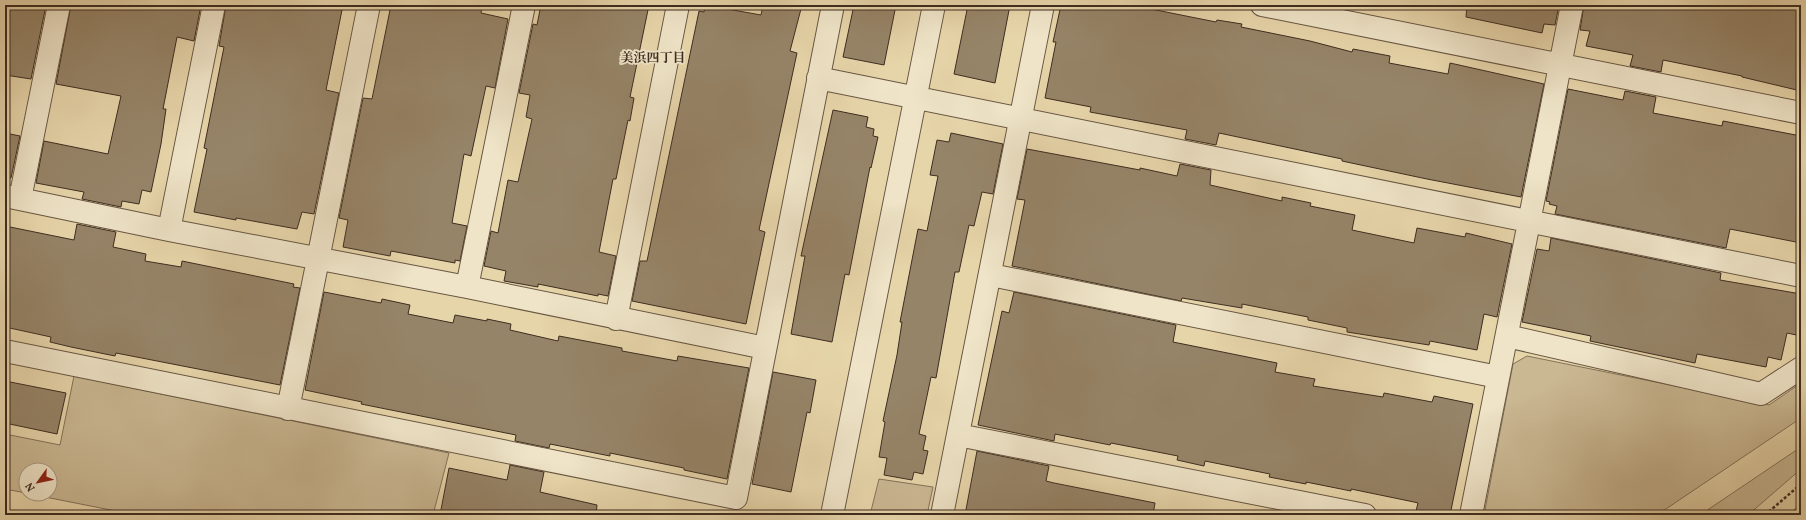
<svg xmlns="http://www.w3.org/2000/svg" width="1806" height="520" viewBox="0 0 1806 520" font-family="Vollkorn,'Noto Serif JP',serif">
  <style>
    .green { fill: #cab893; stroke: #84725a }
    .building { fill: #968468; stroke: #3e2d21 }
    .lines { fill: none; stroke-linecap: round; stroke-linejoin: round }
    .minor-casing { stroke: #685743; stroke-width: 24 }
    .path { stroke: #3e2d21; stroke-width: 2.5; stroke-dasharray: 3 2; stroke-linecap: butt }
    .minor { stroke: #efe4c8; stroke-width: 22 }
    .labels { text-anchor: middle; stroke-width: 3.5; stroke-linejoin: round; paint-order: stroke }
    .neighbourhood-label { font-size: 13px; font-weight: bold; fill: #3e2d21; stroke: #efe4c8 }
  </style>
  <rect width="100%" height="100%" fill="#e7d5aa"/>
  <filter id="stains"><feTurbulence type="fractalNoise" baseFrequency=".005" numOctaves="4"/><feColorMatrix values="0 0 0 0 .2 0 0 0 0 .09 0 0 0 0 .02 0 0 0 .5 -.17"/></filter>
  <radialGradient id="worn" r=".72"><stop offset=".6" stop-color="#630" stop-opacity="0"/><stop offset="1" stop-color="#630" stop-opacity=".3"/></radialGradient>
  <!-- green -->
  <path class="green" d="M1527 356 1769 405 1801 383V418L1657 515H1484L1513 364Z
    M74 376 449 453 433 515H136L30 494H50V470H26V493L5 489V434L60 445Z
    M1801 447V469L1748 515H1700Z
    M879 479 933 487 927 515H870Z
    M1801 504 1800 515H1788Z"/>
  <!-- building -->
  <path class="building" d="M5 5H46L31 79 5 75Z
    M71 5H201L194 41 177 37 163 109H166L161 144 151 192 142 190 139 204 122 201 121 207 82 199 84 192 36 183 44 141 108 154 121 96 56 84Z
    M226 5H343L326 90 339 93 314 214 302 212 297 229 236 218V220L194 212 207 149 204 148 224 47 219 46Z
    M391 5H482L481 13 508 19 495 88 486 86 471 156 464 154 452 223 467 226 460 261 455 260V263L391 251 390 256 343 247 348 220 339 218 363 98 372 99Z
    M541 5H649L630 97 634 98 630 121 628 120 616 179H613L599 252 616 256 608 296 598 294V296L538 284V287L504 281 506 271 484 266 491 231 498 233 508 180 518 182 532 119 526 117 530 95 519 93 533 24 537 25Z
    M705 5 761 15 763 5H802L790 51 797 53 759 230 765 232 746 324 632 301 640 261H647L699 11 704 12Z
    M854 5H896L884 65 843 57Z
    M968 5H1010L995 83 954 74Z
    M1061 5H1146V8L1216 22 1217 20 1242 24 1241 27 1310 41 1352 52 1353 49 1390 56 1389 63 1448 74 1450 63 1544 84 1521 197 1427 179 1342 161V159L1219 133 1216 145 1185 139 1187 130 1090 112 1091 107 1045 98 1056 42H1053Z
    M1467 5H1559L1555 25 1544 24 1542 33 1466 17Z
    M1584 5H1801V91L1742 77V76L1663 60 1661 72 1630 66 1633 55 1586 46 1590 31 1580 30Z
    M1568 89 1623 100 1625 91 1656 97 1653 113 1722 126 1723 121 1801 136V243L1730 229 1726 248 1555 214 1557 206 1549 204 1550 202 1546 201Z
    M833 110 868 117 866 127 874 129 873 136 878 137 871 168 870 167 849 275 845 274 832 342 791 334 805 256H801Z
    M5 133 20 136 11 178 5 177Z
    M951 133 1003 144 993 194 982 192 974 226 969 225 959 272H955L936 378 931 377 919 434 926 436 923 450 928 451 923 474 914 472 912 480 884 475 887 458 879 457 885 422 883 421 897 355 902 322H900L918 229 927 231 938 176 930 175 937 140 949 142Z
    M1027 149 1140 170V168L1177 176 1180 164 1211 170 1210 185 1282 201V197L1311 203 1310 206 1355 215 1352 230 1414 243 1417 228 1465 237 1466 233 1512 244 1497 317 1484 314 1477 350 1430 341 1429 345 1347 332V328L1308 320V317L1242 304V308L1182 298 1181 301 1012 266 1025 200 1017 199Z
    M77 224 116 232 113 247 146 254 145 261 181 267 182 261 294 284 293 287 300 288 280 385 116 353 115 356 71 347 50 342 51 337 5 327V226L74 240Z
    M1551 238 1721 273 1720 280 1801 294V336L1787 333 1781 360 1768 357 1766 367 1697 354 1695 363 1590 341 1591 336 1522 322 1537 249 1549 251Z
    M324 292 381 303 382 299 410 305 408 314 453 323 455 315 487 321V319L511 324 510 330 558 341 559 336 622 348V351L677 361 678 356 749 368 727 479 684 470V468L610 453V456L550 444 549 448 515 441 516 435 361 404 362 402 305 390Z
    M1014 292 1176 325 1173 342 1277 363 1275 372 1315 379 1313 386 1383 397 1384 393 1432 402 1434 396 1473 404 1450 515H1415L1418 503 1414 502 1351 489V491L1306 482V484L1269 477 1270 474 1205 461 1204 466 1177 460 1178 456 1111 443 1110 445 1055 434 1054 441 978 425 1002 311 1009 313Z
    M773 372 816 380 810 413 807 412 791 492 752 484Z
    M5 381 66 393 57 434 5 423Z
    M977 451 1049 466 1046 481 1054 483 1155 503 1153 515H965Z
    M510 465 544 472 540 492 597 505 596 515H440L449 468 507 480Z"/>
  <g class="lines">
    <defs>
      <path id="minor" d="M1262 5 1801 113
        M818 78 1801 276
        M5 196 169 230 467 287 765 348
        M20 199 59 5
        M169 230 214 5
        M991 275 1498 377
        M467 287 524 5
        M616 319 678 5
        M1507 336 1761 394 1801 368
        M5 351 736 498 833 5
        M288 409 369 5
        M958 435 1365 515
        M832 515 934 5
        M942 515 1043 5
        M1471 515 1572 5"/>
    </defs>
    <!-- minor casing -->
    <use href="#minor" class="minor-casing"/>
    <!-- path -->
    <path class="path" d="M803 515 804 510
      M1765 515 1801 484"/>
    <!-- minor -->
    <use href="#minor" class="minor"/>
  </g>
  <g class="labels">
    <!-- neighbourhood labels -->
    <g class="neighbourhood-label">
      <text x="653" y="62">美浜四丁目</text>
    </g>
  </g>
  <!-- margin -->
  <rect width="1806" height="520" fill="none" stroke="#e7d5aa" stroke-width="20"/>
  <rect x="6" y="6" width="1794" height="508" fill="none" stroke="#3e2d21" stroke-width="2"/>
  <rect x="10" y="10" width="1786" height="500" fill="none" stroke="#3e2d21"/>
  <!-- north arrow -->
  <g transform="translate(38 482) rotate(237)"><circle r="19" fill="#efe4c8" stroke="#a89b85"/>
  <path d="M0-3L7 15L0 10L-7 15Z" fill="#8f2418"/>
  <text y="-6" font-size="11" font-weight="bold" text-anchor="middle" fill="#3e2d21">N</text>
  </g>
  <rect width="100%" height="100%" filter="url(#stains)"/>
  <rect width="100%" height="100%" fill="url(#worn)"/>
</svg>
